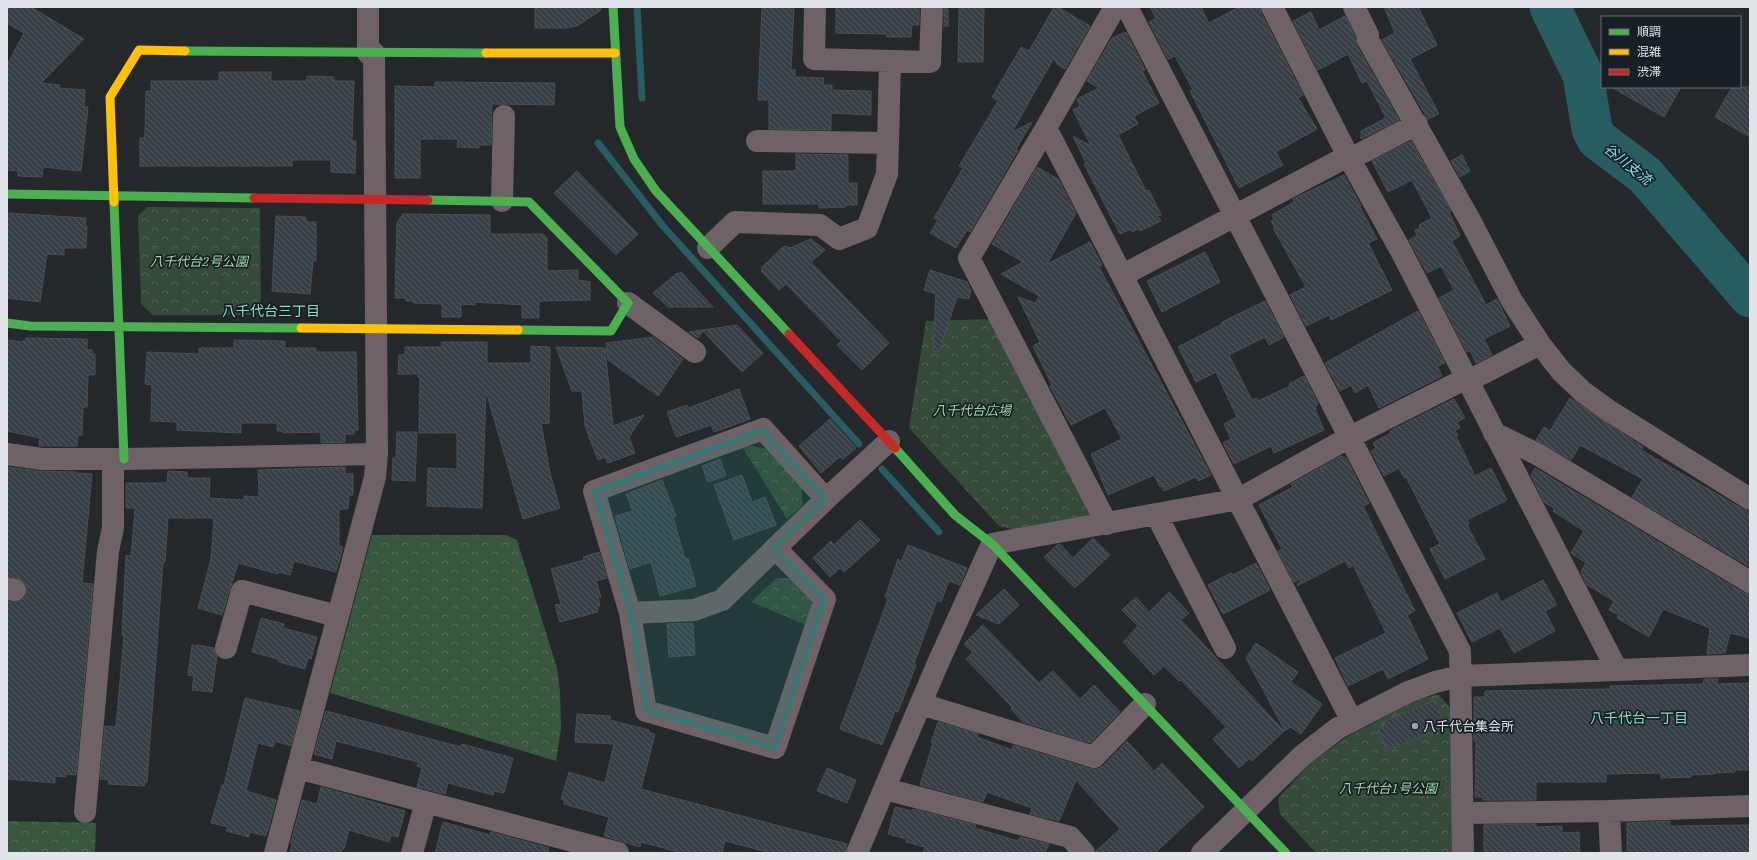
<svg xmlns="http://www.w3.org/2000/svg" width="1757" height="860" viewBox="0 0 1757 860" font-family="'IBM Plex Serif','Noto Sans JP',serif">
  <style>
    .forest { fill: url(#forest-crowns) }
    .park { fill: url(#park-crowns) }
    .lines { fill: none; stroke-linecap: round; stroke-linejoin: round }
    .stream { stroke: #275c60; stroke-width: 7 }
    .river { stroke: #275c60; stroke-width: 41 }
    .building { fill: url(#building-back-hatch); stroke: #4b4e51 }
    .street { stroke: #6e6266; stroke-width: 22 }
    .fast { stroke: #4caf50; stroke-width: 9 }
    .slow { stroke: #ffc107; stroke-width: 9 }
    .jam { stroke: #c62828; stroke-width: 9 }
    .marked { fill: #24817a; fill-opacity: 0.2; stroke: #24817a; stroke-width: 3; stroke-linejoin: round }
    .poi-dot { fill: #9fa3a6; stroke: #171e24; stroke-width: 1.5 }
    .labels { text-anchor: middle; stroke-width: 3.5; stroke-linejoin: round; paint-order: stroke }
    .park-label { font-size: 13px; font-style: italic; fill: #9ed8a7; stroke: #171e24 }
    .poi-label { font-size: 13px; fill: #e1e5e9; stroke: #171e24; text-anchor: start }
    .water-label { font-size: 14px; font-style: italic; fill: #81e0e5; stroke: #171e24 }
    .neighbourhood-label { font-size: 14px; fill: #88dfba; stroke: #171e24 }
  </style>
  <defs>
    <pattern id="forest-crowns" width="20" height="18" patternUnits="userSpaceOnUse"><rect width="20" height="18" fill="#39573f"/><path d="M2 6a3 3 0 1 1 6 0M12 15a3 3 0 1 1 6 0" fill="none" stroke="#556f5b"/></pattern>
    <pattern id="park-crowns" width="20" height="18" patternUnits="userSpaceOnUse"><rect width="20" height="18" fill="#354a39"/><path d="M2 6a3 3 0 1 1 6 0M12 15a3 3 0 1 1 6 0" fill="none" stroke="#526456"/></pattern>
    <pattern id="building-back-hatch" width="6" height="6" patternUnits="userSpaceOnUse"><rect width="6" height="6" fill="#373f46"/><path d="M-1 5l2 2M0 0l6 6M5-1l2 2" fill="none" stroke="#545b61"/></pattern>
  </defs>
  <rect width="100%" height="100%" fill="#24282b"/>
  <!-- forest -->
  <path class="forest" d="M372 535H506L517 540 557 668 560 692 561 728 556 761 330 693Z
    M7 821 96 823 95 853H7Z"/>
  <!-- park -->
  <path class="park" d="M147 207 260 208 261 315H153L141 304 138 216Z
    M992 319 1091 513 1090 519 1019 531 999 526 909 428 926 321Z
    M750 446 768 449 802 488V506L787 519 743 448Z
    M777 578H795L811 594 812 612 806 625 751 602Z
    M1438 694 1453 711 1452 853H1316L1280 814 1278 798 1313 761 1345 738 1414 701Z"/>
  <g class="lines">
    <!-- stream -->
    <path class="stream" d="M637 7 642 98
      M598 143 663 226 859 444
      M882 469 939 532"/>
    <!-- river -->
    <path class="river" d="M1550 7 1583 75 1592 129 1597 139 1645 175 1750 297"/>
  </g>
  <!-- building -->
  <path class="building" d="M7 7H31L84 39 41 83 60 85 59 88 85 90 84 107H88L81 171 43 167 42 177 18 176V171L7 170V65L24 33 7 23Z
    M535 7H601V10L577 26 566 28H535Z
    M762 7H794L791 70H795V77L824 78 823 85H832V90L871 91V115L831 113V130L769 129V100H758Z
    M836 7 919 8V25H912L911 37H887V34L836 33Z
    M962 7H984L983 62H958L959 9H962Z
    M1054 7H1058L1090 26 1065 69 1057 64 1054 58 1012 132 1032 122 1016 149 1018 150 970 232 967 230 956 248 930 233 938 220 934 218 963 168 959 166 998 101 992 97 1021 47 1029 51Z
    M1150 7H1201L1209 23 1239 7H1260L1261 13 1303 95 1298 98 1317 129 1276 152 1283 165 1239 188 1190 91 1193 90 1175 56 1168 59 1149 22 1156 18Z
    M1384 7H1418L1437 45 1410 59 1439 114 1428 119 1382 40 1395 33Z
    M944 8 948 9V26H944Z
    M1311 12 1319 30 1345 16 1356 38 1357 46 1399 120 1361 139V131L1386 118 1367 81 1362 83 1348 54 1318 70 1293 21Z
    M1126 32 1145 70 1142 71 1159 103 1134 116 1138 124 1118 135 1146 191 1149 190 1161 215 1158 216 1161 221 1140 231 1138 229 1132 232 1131 229 1120 234 1084 164 1086 163 1073 136 1091 146 1073 110 1080 106 1077 99 1099 88 1087 81 1112 38Z
    M219 72H271V81H307V76L334 77V81H354L352 141H356L355 173 331 172V160H292V166H140V138H144L145 134 146 91H151V81H219Z
    M435 82 555 83 554 105 492 104 491 145H479V148L457 147 458 139H420V178H395V86L435 87Z
    M1611 87H1681L1664 117Z
    M1732 87H1750V137L1715 117Z
    M1411 141 1451 211 1449 212 1460 236 1452 241 1486 305 1497 299 1510 326 1484 339 1492 355 1476 363 1470 351 1467 352 1439 298 1454 290 1441 266 1427 273 1409 240 1417 236 1415 230 1420 228 1419 225 1432 218 1412 180 1388 192 1372 161Z
    M796 154 848 155V183H857V205H846V207L819 208V204H763V171H796Z
    M1462 155 1470 171 1460 177 1451 161Z
    M1037 167 1058 179 1076 213 1047 264 1090 242 1102 265 1099 267 1211 475 1198 481 1196 477 1164 491 1162 486 1160 487 1154 475 1108 495 1091 454 1122 439 1105 408 1071 425 1050 386 1052 385 1033 346 1040 342 1018 297 1036 303 1039 296 1001 274 1023 262 992 244Z
    M577 171 638 234 616 255 554 193Z
    M1344 175 1361 206 1360 207 1377 239 1368 243 1392 290 1331 320 1329 315 1306 326 1290 295 1306 287 1273 228H1275L1271 221 1274 219 1272 215 1294 202 1293 199Z
    M7 213 86 218 85 226H87L86 248H64V255L47 254 40 302 7 298Z
    M403 214 490 215V234H543L547 238V271L578 270V280L590 282V300L539 301V318H522V305L475 302V305L461 304V317H442V304L413 303V301H406V298H395L397 222Z
    M276 216 306 217V222H316V261H313L310 294 272 291Z
    M811 239 825 250 811 262 889 343 862 370 837 345 841 341 786 284 779 290 761 271 762 269 761 268 784 246 790 248Z
    M1205 252 1220 282 1162 312 1147 281Z
    M930 270 967 282 971 290 969 299 957 297 939 352 933 351 936 294 924 290Z
    M681 272 713 307H668L653 293 677 273 678 274Z
    M1265 301 1284 337 1269 345 1265 337 1229 355 1252 400 1257 398 1258 401 1290 386 1289 384 1304 376 1318 404 1315 406 1316 409H1315L1324 430 1274 453 1271 446 1234 464 1223 443 1231 439 1224 424 1237 417 1216 372 1196 382 1178 347 1222 324V322Z
    M1418 311 1445 363 1437 366 1442 376 1379 408 1368 385 1355 393 1351 385 1340 391 1325 363Z
    M737 325 763 353 742 372 703 331 698 338 689 332Z
    M653 337 683 359 658 396 608 360 606 343Z
    M26 338 87 339V350H92V354H95V375H88L87 407H83L82 435H78L77 446H39L40 438 7 431V340L22 342V341H25Z
    M234 340 285 341V348H316V352H356L358 430H354V434H345V442L321 443V432L283 433V431H277V423H241V433L177 430V422L151 421 152 385 145 384 147 352 199 354V348H234Z
    M442 342H487V363H531V346L550 347 549 424 541 423 550 473 560 508 523 519 486 391 482 508 427 506 428 468 457 469V433H419L420 378 418 377V374H398L399 355H405V347H441Z
    M556 347 605 348 613 426 644 415 629 437 635 453 608 463 605 457 598 460 585 426 582 391H572Z
    M739 389 750 419 714 432 711 425 676 437 667 412 687 405 688 408Z
    M1570 398 1643 447 1641 450 1750 513V567L1632 497 1643 479 1580 445 1571 460 1536 440 1544 427 1550 431Z
    M1454 399 1465 418 1457 422 1460 428 1455 430 1458 436H1456L1475 476 1491 468 1507 500 1467 520 1469 524 1467 525 1485 559 1445 579 1430 549 1440 544 1406 477 1404 478 1399 468 1384 476 1371 451 1376 448 1373 443 1391 433 1390 431Z
    M830 419 856 448 843 459 840 457 821 473 799 446Z
    M397 432H417L415 481 392 480 393 458H396Z
    M1341 456 1346 458 1369 503 1363 506 1415 611 1407 615 1428 659 1388 679 1383 669 1348 686 1335 658 1386 633 1353 565 1349 568 1345 561 1297 586 1302 577 1294 582 1278 551 1282 549 1259 505 1293 487 1291 484Z
    M720 459 726 476 708 482 702 466Z
    M7 467 37 471 76 472V473L92 474 82 583 93 584 76 775 66 774V777L55 776V783L7 779V602L20 601 25 597 27 591 26 585 22 580 7 577Z
    M345 467V474H353V495H349L348 509H339V546L343 547 336 572 294 561 290 575 279 572 278 574 238 563 222 615 198 608 211 559 214 518H168L165 562H163L147 782H145L144 786 108 784 109 780 100 779 105 726 116 727 124 635H122L126 555 131 556 135 508H126V483H167L168 471 187 472V478H210L209 498 244 500V496L259 497 258 470Z
    M1535 468 1744 593 1750 594V638L1730 633 1725 653 1707 654 1710 628 1663 609 1649 637 1617 618 1619 615 1609 610 1614 601 1587 585 1581 572 1586 563 1571 553 1584 531 1553 511 1555 509 1544 502 1531 475Z
    M742 475 752 502 765 497 776 525 734 540 714 485Z
    M662 480 676 516 673 517 685 559 688 558 696 586 660 596 651 562 630 569 615 516 633 511 626 494Z
    M860 520 880 540 844 572 840 568 830 577 813 558 831 541 834 545Z
    M1093 538 1110 555 1075 588 1044 557 1057 545 1060 544 1073 558Z
    M908 545 967 568 960 585 949 581 941 602 937 600 914 664 916 665 898 712 895 711 882 745 840 729 888 599 885 597 898 559 901 562Z
    M599 552 607 578 596 581 601 597H598L600 606 597 607 598 612 560 622 555 605 561 604 551 569 584 560 583 557Z
    M1256 563 1270 590 1223 614 1208 585 1231 573 1233 575Z
    M1543 580 1557 605 1545 611 1555 631 1514 653 1500 628 1472 642 1457 613 1497 593 1501 602Z
    M1004 589 1019 605 999 624 976 615Z
    M1169 592 1189 613 1181 620 1284 731 1252 761 1250 758 1239 768 1213 739 1226 727 1181 680 1179 681 1164 666 1154 675 1123 642 1138 626 1122 610 1136 597 1149 612Z
    M261 618 284 624 283 628 317 637 311 659 308 658 305 669 279 662 278 659 252 652Z
    M693 623 695 655 669 657 667 624Z
    M983 625 1039 683 1053 671 1080 699 1094 685 1120 712 1090 743 1023 722 1011 709 1012 707 966 659 973 652 964 644Z
    M1256 643 1298 672 1291 682 1322 704 1301 734 1290 727 1285 731 1246 658Z
    M192 645 198 646V645L214 648 217 656 212 692 192 690 194 676 188 675Z
    M1704 679H1718L1717 684 1750 683V770H1735V772L1714 773V774L1691 775V777L1661 778V773L1606 774V782H1536V800H1483V797H1475L1476 741H1474V697H1485V691L1610 689V686L1703 684Z
    M245 698 300 711 291 746 275 741 273 747 258 743 246 791 276 800 266 836 250 832 249 837 226 831 228 827 211 823 222 785H224Z
    M1435 700 1445 726 1387 751 1378 729 1386 725 1384 721Z
    M326 711 461 747 462 744 513 758 504 793 494 791 493 795 448 783 445 794 417 787 422 768 417 766 418 762 336 741 332 759 314 754Z
    M577 714 610 716V720L649 730 648 732 655 734 641 789 847 844 845 853H771L725 841 722 853H682L641 842 640 847 604 836 609 817 564 804V800L561 799 569 772 605 783 614 744 575 742Z
    M938 722 978 734 977 737 1012 750 1013 745 1091 769H1098L1103 766 1127 741 1154 771 1162 763 1204 807 1155 853H1096V851L1120 829 1076 780 1059 821 1030 814 1032 808 987 792 983 802 920 785 933 743H931Z
    M827 768 856 780 847 803 817 791Z
    M1446 777H1449L1450 797H1446Z
    M321 787 405 811 398 837 391 835 389 842 349 830 344 849H342L341 853H290L292 844 291 843 302 800 317 804Z
    M895 807 912 811 913 809 976 825 975 828 1018 841 1020 837 1049 844 1045 853H923L925 847 906 842 907 839 888 834Z
    M1670 821V826L1750 825V853H1627V823Z
    M443 822 490 835 491 832 549 848 548 853H435Z
    M1536 824V827L1562 826V833L1579 832 1580 853H1484V825Z"/>
  <g class="lines">
    <!-- street -->
    <path class="street" d="M815 7 814 59 930 62 932 7
      M1127 7 1460 651 1463 853
      M1272 7 1348 156 1401 251 1617 670
      M1354 7 1368 35V40L1472 224 1512 301 1540 344 1561 371 1583 392 1608 410 1750 499
      M368 53V7
      M1046 128 1352 721
      M757 141 888 143 890 61
      M1350 159 1417 124
      M502 201 504 116
      M708 248 735 222 820 225 839 239 867 228 887 174 888 143
      M1123 275 1348 156
      M628 303 695 352
      M1468 381 1540 344
      M1494 433 1537 454 1750 582
      M7 454 42 459H124L377 454
      M826 499 763 429 594 491 630 613 694 610 722 600 826 499 889 441
      M1156 514 1225 648
      M1107 524 969 258 1046 128 1115 7
      M7 589 15 590
      M630 613 646 711 775 748 825 599 775 548
      M226 648 242 591 337 616
      M921 704 1094 757 1145 704
      M298 768 618 853
      M885 789 1070 837 1084 853
      M1609 811 1611 853
      M85 812 108 551 113 528V459
      M1463 813 1609 811 1750 806
      M275 853 375 477 377 454 374 53
      M412 853 426 802
      M857 853 938 663 992 544 1239 499 1350 437 1467 378
      M1202 853 1303 755 1338 728 1408 692 1435 682 1461 676 1750 665"/>
    <!-- fast -->
    <path class="fast" d="M613 7 620 127 634 159 656 191 789 334
      M185 51 486 53
      M7 194 254 198
      M428 200 529 202 628 303 611 331 518 330
      M114 202 124 459
      M7 323 30 326 301 328
      M895 448 955 515 992 544 1286 853"/>
    <!-- slow -->
    <path class="slow" d="M486 53H615
      M114 202 110 97 139 50 185 51
      M301 328 518 330"/>
    <!-- jam -->
    <path class="jam" d="M254 198 428 200
      M789 334 895 448"/>
  </g>
  <!-- marked area -->
  <path class="marked" d="M763 429 826 499 775 548 825 599 775 748 646 711 630 613 594 491Z"/>
  <!-- markers -->
  <circle class="poi-dot" cx="1415" cy="726" r="4"/>
  <g class="labels">
    <!-- park labels -->
    <g class="park-label">
      <text x="199" y="266">八千代台2号公園</text>
      <text x="972" y="415">八千代台広場</text>
      <text x="1388" y="793">八千代台1号公園</text>
    </g>
    <!-- poi labels -->
    <g class="poi-label">
      <text x="1423" y="731">八千代台集会所</text>
    </g>
    <!-- water labels -->
    <g class="water-label">
      <text transform="translate(1628 164) rotate(39)" y="5">谷川支流</text>
    </g>
    <!-- neighbourhood labels -->
    <g class="neighbourhood-label">
      <text x="271" y="316">八千代台三丁目</text>
      <text x="1639" y="723">八千代台一丁目</text>
    </g>
  </g>
  <!-- border -->
  <rect width="1757" height="860" fill="none" stroke="#e1e5e9" stroke-width="16"/>
  <!-- legend -->
  <rect x="1601" y="16" width="140" height="72" fill="#171e24" stroke="#686e73"/>
  <rect x="1609" y="29" width="20" height="6" fill="#4caf50" stroke="#686e73"/>
  <text x="1637" y="36" font-size="12" fill="#e1e5e9">順調</text>
  <rect x="1609" y="49" width="20" height="6" fill="#ffc107" stroke="#686e73"/>
  <text x="1637" y="56" font-size="12" fill="#e1e5e9">混雑</text>
  <rect x="1609" y="69" width="20" height="6" fill="#c62828" stroke="#686e73"/>
  <text x="1637" y="76" font-size="12" fill="#e1e5e9">渋滞</text>
</svg>
